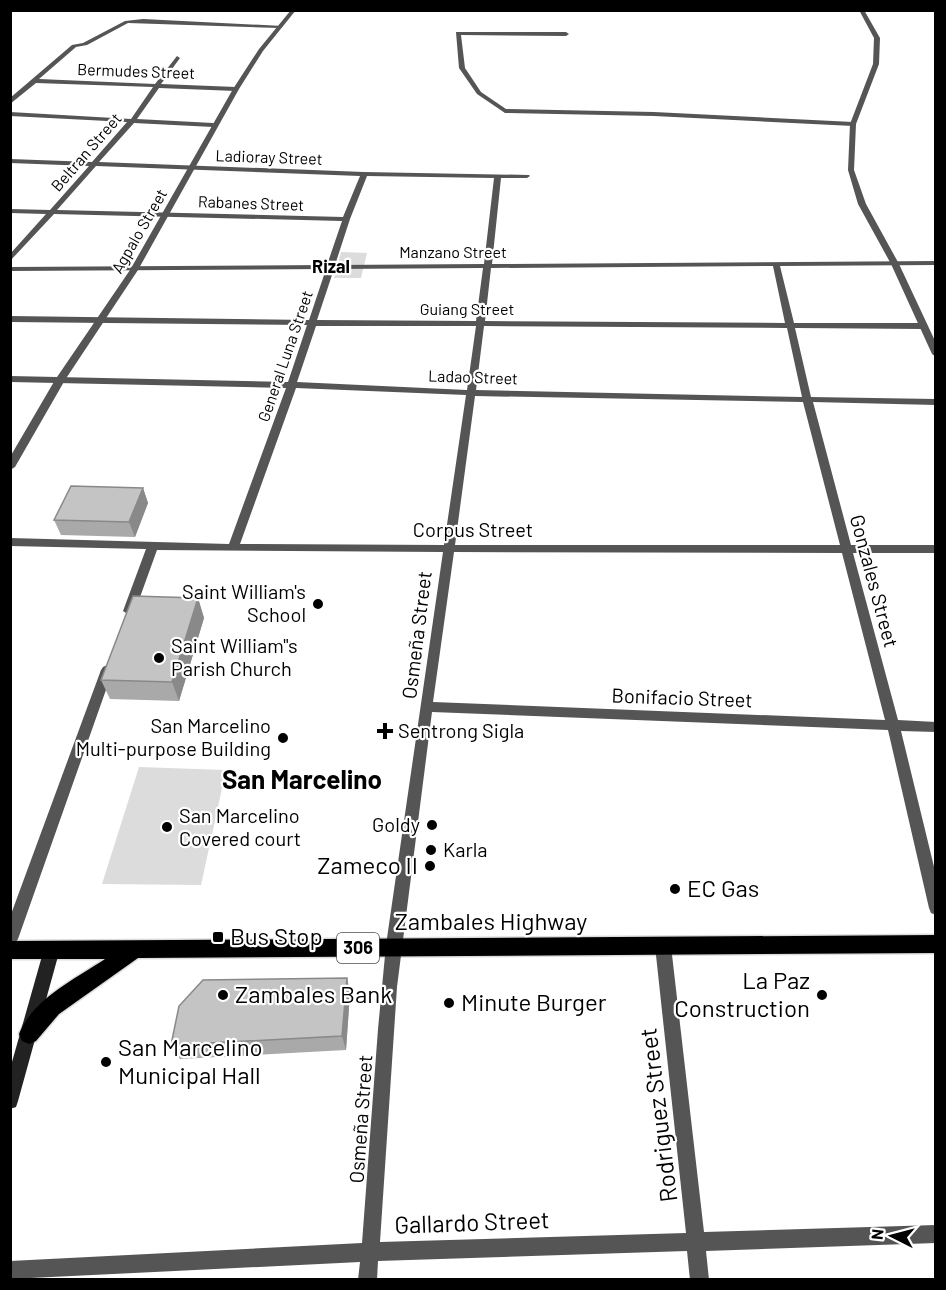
<svg xmlns="http://www.w3.org/2000/svg" width="946" height="1290" viewBox="0 0 946 1290" font-family="Barlow,sans-serif">
  <style>
    .green { fill: #dcdcdc }
    .lines { fill: none; stroke-linecap: round; stroke-linejoin: round }
    .primary-casing { stroke: #dbdbdb; stroke-width: 3 }
    .minor { fill: #555; fill-rule: evenodd }
    .tertiary { fill: #555; fill-rule: evenodd }
    .secondary { fill: #222; fill-rule: evenodd }
    .primary { fill: #000; fill-rule: evenodd }
    .wall { fill: #a9a9a9 }
    .shaded-wall { fill: #898989 }
    .building { fill: #c4c4c4; stroke: #898989; stroke-width: 1.5 }
    .poi-dot { fill: #000; stroke: #fff; stroke-width: 2 }
    .labels { text-anchor: middle; stroke-width: 4.5; stroke-linejoin: round; paint-order: stroke }
    .far-street-label { font-size: 16px; fill: #000; stroke: #fff }
    .far-quarter-label { font-size: 18px; font-weight: bold; fill: #000; stroke: #fff }
    .shield { fill: #fff; stroke: #4c4c4c; stroke-width: 1.5 }
    .shield-label { font-size: 18px; font-weight: bold; fill: #000 }
    .street-label { font-size: 20px; fill: #000; stroke: #fff }
    .poi-label { font-size: 20px; fill: #000; stroke: #fff; text-anchor: start }
    .near-poi-label { font-size: 24px; fill: #000; stroke: #fff; text-anchor: start }
    .near-street-label { font-size: 24px; fill: #000; stroke: #fff }
    .district-label { font-size: 26px; font-weight: bold; fill: #000; stroke: #fff }
  </style>
  <rect width="100%" height="100%" fill="#fff"/>
  <!-- green -->
  <path class="green" d="M341 252 367 253 361 278H334Z
    M139 767 226 770 201 885 102 884Z"/>
  <g class="lines">
    <defs>
      <path id="primary" d="M936 935V953L138 958 59 1014 36 1041 29 1044 22 1041 19 1034C33 999 75 979 105 959H10V941Z"/>
    </defs>
    <!-- primary casing -->
    <use href="#primary" class="primary-casing"/>
    <!-- minor -->
    <path class="minor" d="M143 19 283 26 280 28 128 23 87 45 76 47 39 79 155 84 177 56 180 58 161 84 236 87 239 89 236 91 159 88 137 119 213 123 216 125 213 127 134 123 99 162 364 172 529 175 530 176 527 178H501L492 264 936 261V265L780 266 794 323H923L927 326 923 329 795 328 811 397 936 399V405L813 402 851 545H936V553H853L898 720 936 722V732L901 731 936 875V915L931 913 929 908 888 730 432 712 397 987 380 1242 686 1233 655 946 658 941 663 939 668 941 671 946 704 1232 936 1225V1243L706 1251 709 1280H690L687 1251 378 1261 377 1280H358L360 1262 10 1279V1261L362 1243 378 1029 386 945 443 552 157 550 135 611 129 615 123 611 146 549 10 546V538L229 544 286 388 10 382V376L288 382 307 325 10 322V316L309 320 326 269 10 271V267L327 265 342 221 54 214 10 261V254L46 214 10 213V209L50 210 89 166 10 163V159L92 162 127 122 10 116V112L131 119 153 87 36 83 10 104V98L72 45 83 43 125 21ZM96 166 360 176 343 217 57 210ZM367 176 494 178 484 264 335 265 350 219ZM773 266 785 323 485 321 491 268ZM483 268 476 321 317 320 334 269ZM316 326H476L467 390 297 382ZM484 326 787 328 802 397 476 390ZM296 388 466 395 444 545 240 544ZM475 396 803 402 840 545H455ZM454 552 842 553 885 720 433 702Z
      M456 32H566L569 34 566 36 461 35 465 68 481 92 506 109 654 112 853 122 856 124 853 126 654 116 505 113 477 94 459 68Z
      M107 665 111 667 113 670 18 939 15 944 10 946V917L101 670 103 667Z"/>
    <!-- tertiary -->
    <path class="tertiary" d="M291 10H296L263 51 239 89 138 270 65 380 15 467 10 470V457L55 380 130 270 233 89 259 49Z
      M859 10H864L880 38 879 64 856 124 854 170 866 204 899 264 936 343V357L932 354 891 264 858 204 848 170 850 124 873 64 874 38Z"/>
    <!-- secondary -->
    <path class="secondary" d="M52 942 57 944 60 949 18 1101 16 1107 10 1109V1069L44 949 47 944Z"/>
    <!-- primary -->
    <use href="#primary" class="primary"/>
  </g>
  <!-- wall -->
  <path class="wall" d="M143 488 148 503 135 537 61 535 54 520Z
    M198 598 204 618 179 701 110 699 101 680Z
    M347 978 350 993 346 1050 180 1059 171 1045Z"/>
  <!-- shaded-wall -->
  <path class="shaded-wall" d="M143 488 148 503 135 537 129 522Z
    M198 598 204 618 179 701 172 682Z
    M347 978 350 993 346 1050 342 1036Z"/>
  <!-- building -->
  <path class="building" d="M71 486 143 488 129 522 54 520Z
    M133 596 198 598 172 682 101 680Z
    M347 978 342 1036 171 1045 179 1006 203 980Z"/>
  <!-- markers -->
  <g class="poi-dot">
    <circle cx="318" cy="604" r="6"/>
    <circle cx="159" cy="658" r="6"/>
    <path d="M382 722h6v6h6v6h-6v6h-6v-6h-6v-6h6z"/>
    <circle cx="283" cy="738" r="6"/>
    <circle cx="432" cy="825" r="6"/>
    <circle cx="167" cy="827" r="6"/>
    <circle cx="431" cy="850" r="6"/>
    <circle cx="430" cy="866" r="6"/>
    <circle cx="675" cy="889" r="6"/>
    <rect x="212" y="931" width="12" height="12" rx="3"/>
    <circle cx="223" cy="995" r="6"/>
    <circle cx="822" cy="995" r="6"/>
    <circle cx="449" cy="1003" r="6"/>
    <circle cx="106" cy="1062" r="6"/>
  </g>
  <g class="labels">
    <!-- far-street labels -->
    <g class="far-street-label">
      <text transform="translate(136 71) rotate(2)" y="6">Bermudes Street</text>
      <text transform="translate(86 152) rotate(-49)" y="6">Beltran Street</text>
      <text transform="translate(269 157) rotate(2)" y="6">Ladioray Street</text>
      <text transform="translate(251 203) rotate(2)" y="6">Rabanes Street</text>
      <text transform="translate(139 231) rotate(-60)" y="6">Agpalo Street</text>
      <text x="453" y="258">Manzano Street</text>
      <text x="467" y="315">Guiang Street</text>
      <text transform="translate(285 356) rotate(-71)" y="6">General Luna Street</text>
      <text transform="translate(473 377) rotate(2)" y="6">Ladao Street</text>
    </g>
    <!-- far-quarter labels -->
    <g class="far-quarter-label">
      <text x="331" y="273">Rizal</text>
    </g>
    <!-- shield labels -->
    <rect class="shield" x="337" y="933" width="42" height="30" rx="4.5"/>
    <g class="shield-label">
      <text x="358" y="954">306</text>
    </g>
    <!-- street labels -->
    <g class="street-label">
      <text x="473" y="537">Corpus Street</text>
      <text transform="translate(874 581) rotate(75)" y="7">Gonzales Street</text>
      <text transform="translate(417 635) rotate(-83)" y="7">Osmeña Street</text>
      <text transform="translate(682 698) rotate(2)" y="7">Bonifacio Street</text>
      <text transform="translate(361 1119) rotate(-86)" y="7">Osmeña Street</text>
    </g>
    <!-- poi labels -->
    <g class="poi-label">
      <text x="306" y="599" text-anchor="end">Saint William's<tspan x="306" dy="23">School</tspan></text>
      <text x="171" y="653">Saint William"s<tspan x="171" dy="23">Parish Church</tspan></text>
      <text x="271" y="733" text-anchor="end">San Marcelino<tspan x="271" dy="23">Multi-purpose Building</tspan></text>
      <text x="398" y="738">Sentrong Sigla</text>
      <text x="179" y="823">San Marcelino<tspan x="179" dy="23">Covered court</tspan></text>
      <text x="420" y="832" text-anchor="end">Goldy</text>
      <text x="443" y="857">Karla</text>
    </g>
    <!-- near-poi labels -->
    <g class="near-poi-label">
      <text x="418" y="874" text-anchor="end">Zameco II</text>
      <text x="687" y="897">EC Gas</text>
      <text x="230" y="945">Bus Stop</text>
      <text x="810" y="989" text-anchor="end">La Paz<tspan x="810" dy="28">Construction</tspan></text>
      <text x="235" y="1003">Zambales Bank</text>
      <text x="461" y="1011">Minute Burger</text>
      <text x="118" y="1056">San Marcelino<tspan x="118" dy="28">Municipal Hall</tspan></text>
    </g>
    <!-- near-street labels -->
    <g class="near-street-label">
      <text x="491" y="930">Zambales Highway</text>
      <text transform="translate(659 1115) rotate(-97)" y="8">Rodriguez Street</text>
      <text transform="translate(472 1223) rotate(-2)" y="8">Gallardo Street</text>
    </g>
    <!-- district labels -->
    <g class="district-label">
      <text x="302" y="789">San Marcelino</text>
    </g>
  </g>
  <!-- border -->
  <rect width="946" height="1290" fill="none" stroke="#000000" stroke-width="24"/>
  <!-- north arrow -->
  <g transform="translate(892 1236) rotate(276)" stroke="#ffffff" stroke-width="4.5" paint-order="stroke">
  <path d="M0-4.5L10 22L0 15L-10 22Z" fill="#000000"/>
  <text y="-9" font-size="16" font-weight="bold" text-anchor="middle" fill="#000000">N</text>
  </g>
</svg>
